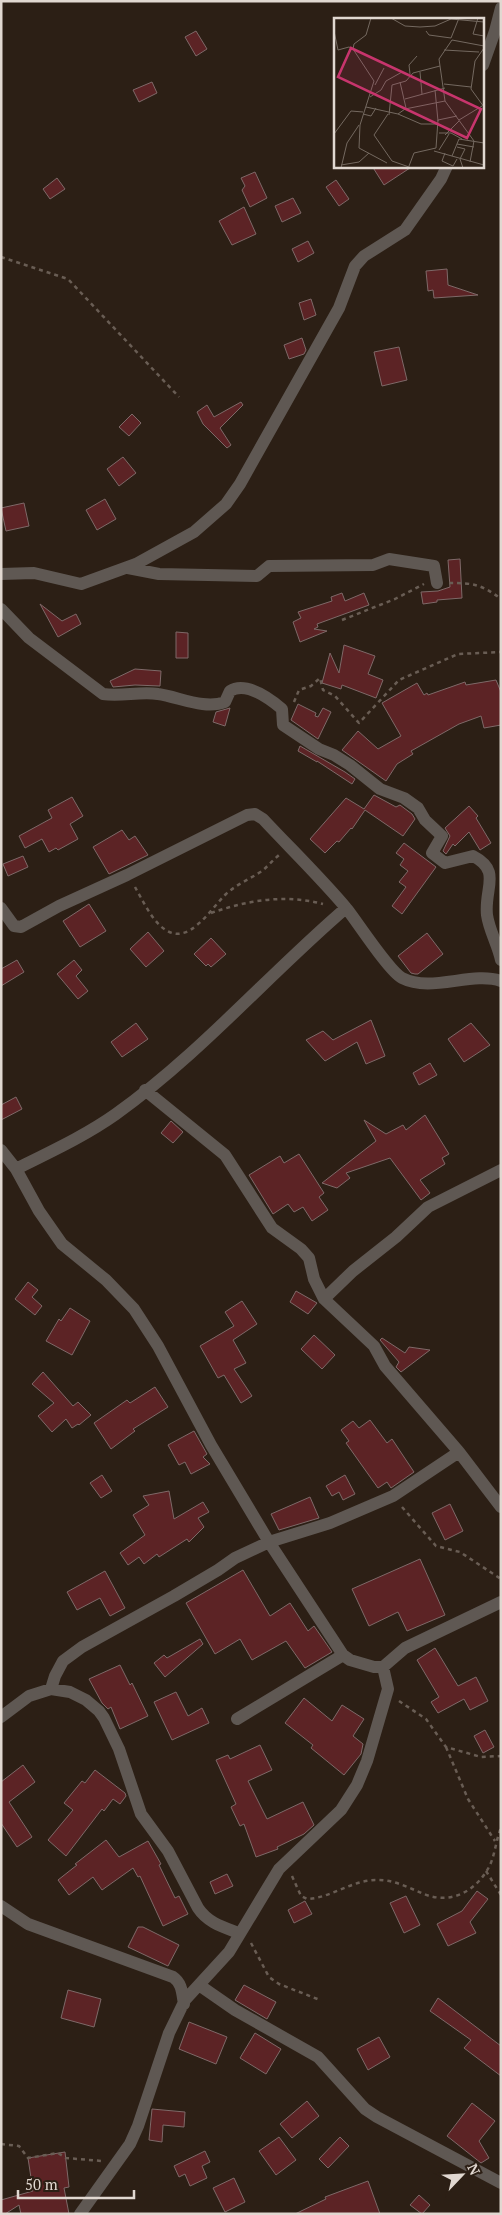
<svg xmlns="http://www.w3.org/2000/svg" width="502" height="2215" viewBox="0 0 502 2215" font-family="'PT Serif',serif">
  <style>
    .building { fill: #5c2325; stroke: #7e6968 }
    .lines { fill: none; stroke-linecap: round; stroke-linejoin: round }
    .path { stroke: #695d54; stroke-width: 2.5; stroke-dasharray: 4 4; stroke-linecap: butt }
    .street { stroke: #5f5853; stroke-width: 12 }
    .inset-road { fill: none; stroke: #746960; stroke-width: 1 }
    .view { fill: #c7356d; fill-opacity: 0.15; stroke: #c7356d; stroke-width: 2.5 }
    .inset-edge { fill: none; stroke: #e1d8d1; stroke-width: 2.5 }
  </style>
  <rect width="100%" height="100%" fill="#2c1f15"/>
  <!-- building -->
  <path class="building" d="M196 31 207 49 196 56 185 37Z
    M152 82 157 93 139 102 133 90Z
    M372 166H413L384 185Z
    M255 172 267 198 250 207 242 190 245 186 241 178Z
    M57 178 65 189 50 199 43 189Z
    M336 180 349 199 339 206 326 187Z
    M293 198 301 213 282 222 275 206Z
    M244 207 256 234 232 245 219 221Z
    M308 241 314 253 298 262 292 249Z
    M447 269 448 285 478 295 434 298 433 290 428 291 426 271Z
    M311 299 316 315 304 320 299 303Z
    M302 338 306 350 304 354 289 359 284 345Z
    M399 347 407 380 382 386 374 352Z
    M241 402 243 405 220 428 231 445 227 448 203 424 197 412 207 405 214 417Z
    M132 414 141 423 129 436 119 427Z
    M123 457 136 473 119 486 107 469Z
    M105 499 116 519 97 530 86 510Z
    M24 503 29 526 6 531 1 508Z
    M460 559 462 598 437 600V602L423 604 421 592 438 591 450 587 448 560Z
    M342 593 345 601 364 593 369 605 317 624 318 627 314 629 327 631 300 642 293 622 301 618 298 612 332 601 331 597Z
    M40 604 62 621 76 614 81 624 58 637Z
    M176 632 188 633V658H176Z
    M344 645 375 656 368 674 383 680 376 698 342 685 341 689 322 683 330 653 339 673Z
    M135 669 161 671 160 686 135 685 113 687 110 681Z
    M496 680 501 692V725L484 728 481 716 459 724 411 751 413 754 397 764 386 781 342 750 358 731 378 749 401 736 382 703 417 683 424 695 427 693 428 695 465 682 466 685Z
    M298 704 316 713 315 716 318 717 323 708 331 712 318 739 291 720Z
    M230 708 225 726 213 722 216 712Z
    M300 746 345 772 355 779 352 784 317 761V762L298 751Z
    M374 795 396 807 400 805 412 814 415 819 403 836 365 810 352 829 351 828 339 842 337 841 325 853 310 839 346 798 364 809Z
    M72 797 83 816 70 824 78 839 58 850 56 848 49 852 42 839 25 848 19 836 52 818 48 810Z
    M469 806 478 816 476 818 491 843 480 850 469 832 455 846 453 844 446 854 443 851 450 836 445 828Z
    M122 830 129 840 135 836 148 855 109 874 93 847Z
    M404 843 436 867 402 914 392 906 406 887 399 882 408 871 400 865 404 859 396 853Z
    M23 856 28 867 8 876 3 864Z
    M89 904 106 931 80 947 63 921Z
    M148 932 164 951 146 967 130 949Z
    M427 933 443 954 418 974H415L411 973 398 956Z
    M211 938 226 954 211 967 208 964 206 966 194 954Z
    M17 960 24 972 1 986V969Z
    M74 960 82 970 76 976 88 991 78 999 57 974Z
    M371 1020 385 1056 366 1064 357 1042 325 1061 306 1040 323 1031 333 1040Z
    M136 1023 148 1039 122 1057 111 1042Z
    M471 1023 490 1045 464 1062 448 1039Z
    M430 1063 437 1075 419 1085 413 1073Z
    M16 1097 22 1109 1 1120V1105Z
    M425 1115 449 1154 442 1158 445 1164 420 1180 430 1193 421 1200 390 1158 346 1173 350 1178 337 1188 322 1183 376 1141 364 1120 386 1134 403 1125 406 1130Z
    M171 1121 183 1132 173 1143 161 1133Z
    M299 1154 324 1193 319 1197 328 1210 312 1221 303 1207 294 1212 288 1204 273 1214 249 1175 280 1156 284 1163Z
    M28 1282 38 1290 32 1297 42 1306 35 1315 15 1299Z
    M296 1291 317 1303 308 1314 290 1302Z
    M242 1301 257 1324 233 1340 246 1363 234 1369 252 1396 241 1403 224 1375 218 1378 200 1346 234 1326 225 1312Z
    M70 1308 90 1321 72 1355 46 1341 59 1319 61 1321Z
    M314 1335 335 1355 322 1369 301 1349Z
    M382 1338 405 1353 409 1347 430 1350 401 1372 396 1367 399 1362 380 1340Z
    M43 1372 73 1406 78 1402 91 1415 79 1425 78 1424 72 1428 66 1419 52 1432 38 1416 54 1403 32 1384Z
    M155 1387 168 1407 133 1429 135 1431 111 1449 94 1423 127 1400 130 1403Z
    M370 1420 387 1443 392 1439 414 1472 391 1488 387 1482 378 1488 346 1443 349 1441 341 1430 353 1421 359 1428Z
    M194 1431 207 1454 203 1457 210 1464 191 1474 185 1462 179 1465 168 1445Z
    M102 1475 112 1491 101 1498 90 1483Z
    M345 1475 355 1494 343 1500 339 1492 332 1496 326 1486Z
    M169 1491 174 1519 203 1502 209 1512 198 1518 204 1527 189 1542 187 1539 159 1557 157 1554 144 1564 139 1557 128 1565 120 1553 145 1535 133 1515 149 1505 143 1496Z
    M310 1497 319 1518 279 1530 271 1514Z
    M450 1504 463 1531 445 1540 432 1513Z
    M420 1559 445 1615 407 1631 398 1612 369 1626 352 1589Z
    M243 1570 270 1616 290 1603 308 1631 314 1626 332 1652 305 1668 286 1641 252 1660 240 1639 215 1654 186 1603Z
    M105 1571 125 1608 110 1616 100 1598 77 1610 67 1592Z
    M200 1639 203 1644 165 1677 154 1663 164 1655 167 1658Z
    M435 1648 458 1686 476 1677 488 1701 470 1710 464 1699 438 1713 431 1702 439 1697 417 1660Z
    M120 1665 130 1685 132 1683 148 1716 120 1729 111 1707 108 1709 102 1703 89 1679Z
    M176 1692 188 1716 202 1708 209 1723 172 1740 154 1702Z
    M304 1698 332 1721 342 1705 364 1719 353 1736 363 1744 361 1754 344 1775 311 1748 313 1745 285 1723Z
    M485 1730 494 1747 483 1753 474 1736Z
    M260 1745 272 1770 248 1781 267 1819 303 1802 314 1825 304 1834 277 1847 278 1849 256 1857 244 1824 240 1826 231 1807 236 1804 216 1760 228 1755 230 1759Z
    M23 1765 35 1782 9 1802 32 1837 17 1847 1 1823V1782Z
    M95 1770 125 1793 126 1796 120 1804 113 1799 104 1811 102 1809 66 1856 48 1840 73 1810 64 1803 82 1781 85 1783Z
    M106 1840 119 1857 148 1841 161 1864 159 1865 175 1898 179 1896 188 1914 163 1926 140 1876 138 1877 133 1868 102 1890 93 1877 69 1895 58 1880 77 1865 75 1864Z
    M227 1874 233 1886 215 1894 210 1882Z
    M477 1891 488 1899 470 1922 476 1933 448 1946 437 1924 462 1911Z
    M406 1896 420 1925 404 1933 390 1903Z
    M305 1901 312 1914 294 1923 288 1910Z
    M138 1927H143L179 1945 168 1966 128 1947Z
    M244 1985 276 2002 267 2019 235 2000Z
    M68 1990 101 1999 94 2027 61 2018Z
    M438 1998 501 2046V2076L464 2048 471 2040 430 2011Z
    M189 2022 227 2037 216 2064 179 2049Z
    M255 2033 281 2049 266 2074 240 2058Z
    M379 2037 390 2057 368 2070 357 2049Z
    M307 2101 319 2116 292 2138 280 2124Z
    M472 2103 495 2121 479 2141 489 2158 481 2163 447 2136Z
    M152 2109 185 2112 184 2127 163 2125 162 2142 149 2140Z
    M279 2137 296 2160 276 2175 259 2151Z
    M340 2137 349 2146 328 2168 319 2159Z
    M205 2151 210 2162 202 2166 207 2178 190 2186 185 2174 179 2177 174 2166Z
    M65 2152 69 2187 64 2188 69 2214H21L19 2205 5 2214H1V2200L33 2191 28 2158Z
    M234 2178 245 2202 225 2212 213 2188Z
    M368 2181 380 2214H295L326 2199 325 2197Z
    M419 2195 430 2205 422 2214 410 2205Z"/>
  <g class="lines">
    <!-- path -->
    <path class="path" d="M1 257 68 279 179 397
      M449 583C473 583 481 584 501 599
      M342 620 395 599 424 584
      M294 702 299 690 311 686 320 678 323 690 335 696 359 723 399 680 458 654 501 652
      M135 887C148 910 166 952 197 925 208 916 216 904 226 894 237 884 250 879 262 871 268 866 273 860 279 855
      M211 913C248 900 286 894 323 904
      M402 1507 436 1546 460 1552 501 1579
      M399 1701 426 1719 446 1747 481 1757 501 1756
      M446 1747 468 1799 495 1841
      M486 1871 501 1895
      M292 1876 301 1896 307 1899C331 1898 352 1880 376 1880 393 1879 409 1888 424 1894 451 1905 477 1891 490 1865 495 1854 496 1840 501 1828
      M251 1943 269 1977 279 1984 320 2000
      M1 2144 19 2146 28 2158 58 2153 66 2158 102 2161"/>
    <!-- street -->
    <path class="street" d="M483 65 495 31 501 8
      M128 568 159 574 257 576 269 566 373 565 389 559 434 566 437 583
      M1 574 34 573 81 584 136 564 194 532 226 504 240 484 339 308 355 266 364 256 405 230 441 179 447 166
      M1 609 29 638 103 694C121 697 140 691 158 694 179 697 205 710 225 702L230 691C246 681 270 699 282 709L283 725 319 749 334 755 350 765 380 789 404 798 418 808 425 820 442 836 432 853 445 863 473 856C502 871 484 888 487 915 489 930 498 945 501 960
      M1 908 14 926 21 927 59 906 127 875 247 815 255 814 263 819C291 849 321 878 347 909 358 923 389 971 402 978 431 993 472 971 501 981
      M145 1090 225 1155 272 1228 301 1249 309 1258 314 1279 324 1299 374 1346 385 1366 459 1452 501 1507
      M1 1150 16 1169 39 1211 62 1244 106 1280 134 1309 158 1346 211 1445 269 1542 343 1655 350 1660 374 1667H383L405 1648 501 1602
      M16 1169C50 1152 85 1136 116 1114 200 1054 268 975 346 908
      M324 1299 353 1271 396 1237 428 1207 501 1170
      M51 1689 55 1676 63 1661 82 1647 174 1596 218 1570 235 1558 269 1542 330 1523 393 1496 459 1452
      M1 1717 29 1696 51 1689 70 1692 86 1700 99 1711 104 1718 119 1749 141 1814 168 1851 198 1908C208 1923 223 1927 239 1933
      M237 1719 343 1655
      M1 1906 28 1924 173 1977C182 1983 182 1993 184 2004
      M199 1985 235 2010 318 2057 365 2109 377 2117 501 2183
      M80 2214 130 2144 138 2126 169 2033 185 2000 229 1952 279 1869 341 1810 357 1785 367 1761 388 1689 383 1667"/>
  </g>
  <!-- overview -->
  <g transform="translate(334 18)">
    <rect width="150" height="150" fill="#2c1f15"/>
    <path class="inset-road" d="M57 0 71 8 86 9 101 8 117 1 150 4M144 0 139 16 150 18M0 13 4 32 15 29 19 31 40 63 26 107 25 130 53 145M92 13 95 17 117 20 125 0M150 30 141 43 137 71 150 89M19 31 20 26 32 17 37 0M110 32 145 34M86 54 88 76M76 56 75 47 83 38M66 64 72 90M110 66 137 69M41 67 50 50M101 72 104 103M36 79 47 72 52 63 68 54 75 57M71 81 111 70M32 89 64 96 87 106H104M29 96 37 98 42 90M54 96 40 117 58 143 78 150M64 96 71 91 111 83M55 97 58 67 72 63 79 55 106 48M125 102 148 88M105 115H117L128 121M0 116 17 93 29 94M111 117 125 103M123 126 140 129M123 129 131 131 126 141 129 150M105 132 115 116M100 133 150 147M111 135 108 143 119 148 123 141M118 138 125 121 150 125M136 144 140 123 111 83 105 41 118 22 150 28M7 147 25 144 35 135M75 148 80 135 102 130 104 102 123 98M7 150 13 125 25 107"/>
    <path class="view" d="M17 30 147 91 133 120 4 59Z"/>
    <rect width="150" height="150" class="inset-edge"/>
  </g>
  <!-- border -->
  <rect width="502" height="2215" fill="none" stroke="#e1d8d1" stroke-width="5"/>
  <!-- north arrow -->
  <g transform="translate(462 2175) rotate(65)" stroke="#2c1f15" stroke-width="4" paint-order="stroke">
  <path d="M0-4L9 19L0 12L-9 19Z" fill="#e1d8d1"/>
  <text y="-8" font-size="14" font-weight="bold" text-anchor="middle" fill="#e1d8d1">N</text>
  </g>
  <!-- scale -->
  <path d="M18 2190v8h116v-8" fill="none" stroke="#e1d8d1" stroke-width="2.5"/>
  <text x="25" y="2190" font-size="15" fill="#e1d8d1" stroke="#2c1f15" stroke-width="4" paint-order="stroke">50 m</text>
</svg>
